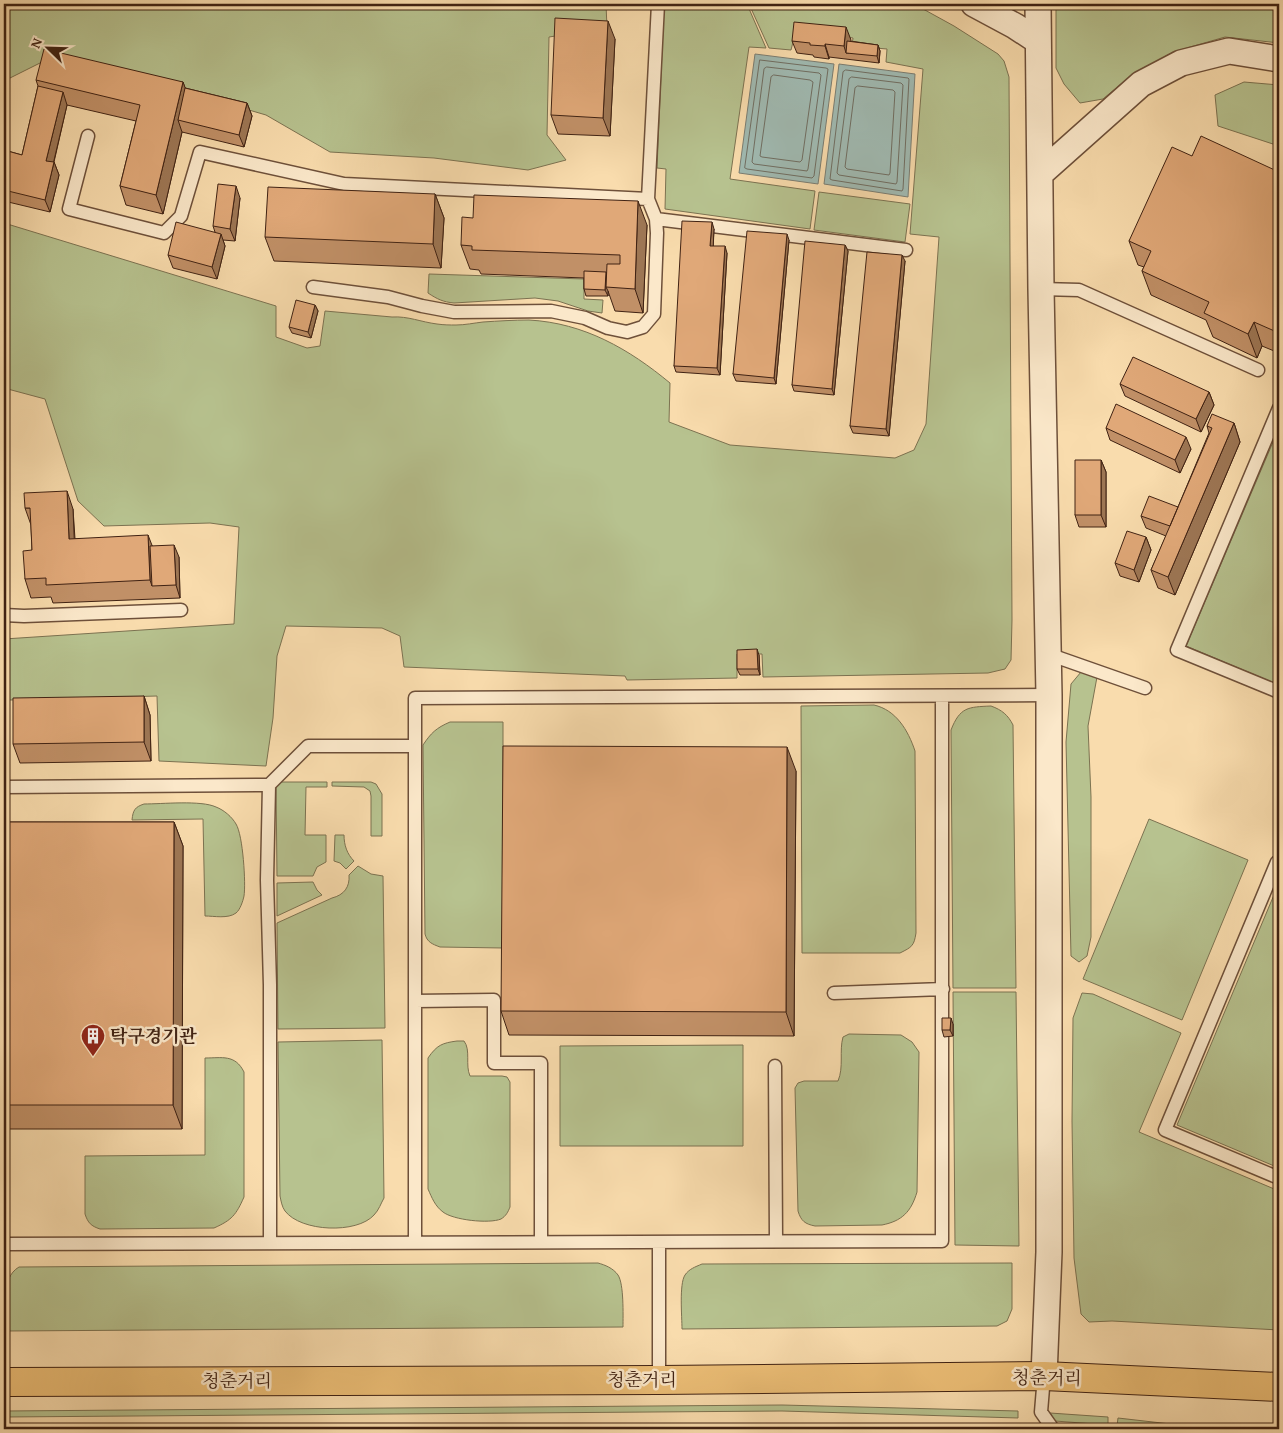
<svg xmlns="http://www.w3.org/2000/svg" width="1283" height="1433" viewBox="0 0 1283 1433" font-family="'Gentium Book Plus','Noto Serif KR',serif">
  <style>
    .green { fill: #b7c28f; stroke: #7c7251 }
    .water { fill: #a0bab2; stroke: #7a7d72 }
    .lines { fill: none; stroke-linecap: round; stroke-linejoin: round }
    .shore { stroke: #706e62; stroke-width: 1 }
    .lane-casing { stroke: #6e503a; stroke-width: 15 }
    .street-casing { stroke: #6e503a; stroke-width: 28 }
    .primary-casing { stroke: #402213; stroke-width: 30 }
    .lane { stroke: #fbe8ca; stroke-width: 12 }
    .street { stroke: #fbe8ca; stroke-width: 25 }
    .primary { stroke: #ecbe76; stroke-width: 28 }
    .wall { fill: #c19067; stroke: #402213 }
    .shaded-wall { fill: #9d7654; stroke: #402213 }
    .building { fill: #e0a878; stroke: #402213 }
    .labels { text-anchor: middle; stroke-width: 5; stroke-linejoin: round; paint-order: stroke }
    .poi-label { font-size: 18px; font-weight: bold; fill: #402213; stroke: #fbe8ca; text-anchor: start }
    .street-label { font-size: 18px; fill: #402213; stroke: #fbe8ca }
  </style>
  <rect width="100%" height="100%" fill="#f9dcad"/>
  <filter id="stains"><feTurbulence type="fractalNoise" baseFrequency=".004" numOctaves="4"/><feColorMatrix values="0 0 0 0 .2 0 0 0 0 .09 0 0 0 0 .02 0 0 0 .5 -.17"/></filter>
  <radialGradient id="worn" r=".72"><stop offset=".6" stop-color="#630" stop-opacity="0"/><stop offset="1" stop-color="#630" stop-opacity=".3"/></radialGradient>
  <!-- green -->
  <path class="green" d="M4 4H606L607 28 549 37 547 135 566 160 528 170 434 158 330 152 266 115 150 81 40 63 4 81Z
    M664 4H747L766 48 749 47 730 179 815 191 810 229 665 209 666 169 657 168Z
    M749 4H914L954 26 998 54 1004 61 1009 77 1012 620 1011 660 1005 669 988 673 763 677 762 654H737V678L627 680 625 676 404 667 400 636 382 628 286 626 277 656 273 718 266 766 159 761 157 696 10 700 4 702V639L234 624 239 527 210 523 104 526 78 501 45 399 4 388V223L276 306V337L307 348 320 346 325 311 392 317C408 316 421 322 437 324 444 325 450 325 456 325 465 325 474 323 483 322 498 321 514 320 529 320 584 323 629 349 670 383L669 422 730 445 895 458 914 450 926 424 939 237 910 234 923 69 886 62 887 49 852 46 853 38 796 30 791 50 769 48Z
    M1056 4H1279V43L1225 37 1173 52 1127 79 1103 99 1080 103 1064 84 1056 68Z
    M1244 82 1279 85V146L1218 126 1215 95Z
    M819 192 910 204 905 242 814 230Z
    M429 274 584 279V299L603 300 602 313 588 311 558 301 535 298 454 303C443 302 437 299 428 293Z
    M1279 428V685L1186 646Z
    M1081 672 1097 677 1088 726 1091 797V937L1087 956 1079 962 1071 956 1066 742 1071 684Z
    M874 705C896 710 908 730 915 751L916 933C914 946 912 947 900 953H802L801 706Z
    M991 706C1002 710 1008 715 1013 725L1016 988H953L951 730C960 707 968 707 991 706Z
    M450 722H503V948L440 947C432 944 427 942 425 934L423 745C431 733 436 728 450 722Z
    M276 782H327V787H306L305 835H326V862L317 867 313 876H277Z
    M332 782H371L376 784 382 794V836H371V796L370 791 364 787 332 786Z
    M144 804C162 804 201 800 216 807 224 810 232 817 236 824 243 835 246 884 244 896 243 901 240 910 236 913 228 919 214 916 205 916L203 819 132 820C133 810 135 807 144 804Z
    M1149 819 1248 860 1182 1020 1083 979Z
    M335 835H344C344 845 347 854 354 861L346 869 340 863 334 861Z
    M358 866 371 874 383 876 385 1028 278 1029 277 923 332 898C344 895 350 887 349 875Z
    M313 882 317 890 322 895 277 916V883Z
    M1279 883V1168L1177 1125Z
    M953 992H1016L1019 1246 955 1245Z
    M1082 993 1093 994 1181 1033 1139 1132 1279 1191V1330L1112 1321 1089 1322 1081 1314 1074 1258 1072 1121 1073 1018Z
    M849 1034 901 1035 912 1042 919 1052 917 1192C911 1212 902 1221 882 1225L815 1226C805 1224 801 1221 798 1211L795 1088 798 1083 804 1081H838C844 1067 839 1051 843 1037Z
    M382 1040 384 1198C381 1203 379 1210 374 1215 357 1234 301 1232 285 1211 282 1207 281 1201 280 1196L278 1042Z
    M457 1041H464C471 1050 465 1065 470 1076H502L507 1077 510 1082V1207C508 1212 506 1216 501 1219 489 1224 453 1220 443 1212 435 1206 432 1198 428 1189V1058C437 1045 442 1043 457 1041Z
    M743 1045V1146H560V1046Z
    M205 1058C222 1058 235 1054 244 1072V1197C236 1215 232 1220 214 1228L100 1229C91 1226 88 1223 85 1214V1156L205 1155Z
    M598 1263C605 1265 613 1268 618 1275 624 1284 623 1315 623 1327L6 1331C5 1311 0 1278 19 1267Z
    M1012 1263V1309L1007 1321 997 1326 682 1329C682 1317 679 1284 685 1275 689 1269 695 1267 702 1264Z
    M782 1405 1018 1411V1418L782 1411 4 1417V1411Z
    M1050 1413 1108 1417V1425L1055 1421Z
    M1118 1418 1214 1429H1147L1117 1426Z"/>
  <!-- water -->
  <path class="water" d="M755 54 834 64 818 184 739 173Z
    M839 64 915 74 908 197 824 184Z"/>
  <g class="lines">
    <!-- shore -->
    <path class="shore" d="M760 60 826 68 828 69 814 176 812 178 747 169 745 168Z
      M767 67 819 73 821 75 808 169 807 171 754 164 752 162 764 69Z
      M846 70 908 78 909 79 903 189 902 191 832 180 830 179 843 72Z
      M774 75 810 80 813 82 802 160 800 162 762 157 760 156 771 77Z
      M852 77 901 83 903 85 897 182 896 184 839 175 837 173 849 79Z
      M858 86 893 90 895 92 890 173 889 175 847 169 845 167 855 88Z"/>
    <defs>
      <path id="lane" d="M88 136 69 209 164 233 181 216 200 152 344 184 648 199 658 4
        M656 219 906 250
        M313 287 388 297 422 306 454 312 551 311 585 318 608 328 627 332 643 327 654 314 657 233 656 219 648 199
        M1041 289 1079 290 1258 370
        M1279 408 1177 650 1279 692
        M4 615 24 616 181 610
        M1048 654 1145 688
        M4 787 269 785
        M1279 863 1277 862 1165 1130 1279 1178
        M834 993 943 989
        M415 1001 494 1000V1063H541V1242
        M775 1066 776 1241
        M659 1242V1380
        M270 1243V985L267 880 269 785 308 746H415
        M415 1243V698L1049 695
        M4 1244 942 1241V696
        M1044 1376 1041 1412 1053 1429"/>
      <path id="street" d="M974 4 1015 26 1038 41
        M1038 4 1041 289 1049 695V1252L1044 1376
        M1040 174 1141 84 1181 63 1229 51 1279 59"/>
      <path id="primary" d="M4 1382 659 1380 1044 1376 1279 1387"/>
    </defs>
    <!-- lane casing -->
    <use href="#lane" class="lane-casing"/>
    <!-- street casing -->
    <use href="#street" class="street-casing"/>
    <!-- primary casing -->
    <use href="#primary" class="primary-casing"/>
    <!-- lane -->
    <use href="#lane" class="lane"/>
    <!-- street -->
    <use href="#street" class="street"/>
    <!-- primary -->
    <use href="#primary" class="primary"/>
  </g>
  <!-- wall -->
  <path class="wall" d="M615 39 610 136 558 134 551 115Z
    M851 40 850 41 878 45 880 51 879 63 829 57V59L814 57 813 55 797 53 792 41Z
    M36 80 183 82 185 88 247 103 252 116 244 147 182 132 163 214 126 205 120 186 136 121 67 105 54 162 59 175 50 212 4 201V150L22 155 38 86Z
    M1192 156 1279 172V353L1262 346 1257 358 1213 337 1206 320 1151 295 1142 271 1144 267 1138 265 1129 241Z
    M435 194 444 218 441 268 274 261 265 237Z
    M240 198 235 241 223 240 225 246 217 279 173 268 168 255 215 232 213 226Z
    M647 225 643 313 615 311 608 291V296H586L584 289V278L481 274 479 270 470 269 461 245Z
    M714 229 713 246 727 253 720 375 676 372 674 366Z
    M789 240 776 384 736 381 733 374Z
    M845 245 848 251 834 395 794 391 792 385Z
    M905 261 889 436 853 433 850 426Z
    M315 305 318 311 311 338 292 333 289 327Z
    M1120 384 1209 392 1214 405 1201 432 1125 396Z
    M1234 423 1240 442 1175 595 1158 588 1151 570 1166 536 1146 528 1141 516 1178 507 1209 433 1207 426Z
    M1106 428 1191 449 1180 473 1110 440Z
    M1101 460 1106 472V527H1079L1075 515Z
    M25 508 73 509 75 539 152 546 179 557 180 598 53 603 51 597 31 598 25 579 32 550 31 525Z
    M1146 537 1151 550 1139 582 1120 576 1115 563Z
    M759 655 760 675H740L737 669Z
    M144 696 150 715 151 761 20 763 13 744Z
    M796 771 794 1036 509 1035 501 1011Z
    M4 822H174L183 846 182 1129H4Z
    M953 1024V1036L944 1037 942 1030Z"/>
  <!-- shaded-wall -->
  <path class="shaded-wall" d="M608 21 615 39 610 136 603 118Z
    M846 27 851 40 849 53H846L844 46Z
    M825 44 829 57V59L825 46Z
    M878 45 880 51 879 63 877 56Z
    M183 82 190 101 178 120 182 132 163 214 156 195Z
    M63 92 67 105 51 173 46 161Z
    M247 103 252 116 244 147 239 135Z
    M54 162 59 175 50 212 45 200Z
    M236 186 240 198 235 241 230 229Z
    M435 194 444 218 441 268 433 244Z
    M638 201 647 225 643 313 635 289Z
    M712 222 714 229 713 252 710 246Z
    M221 234 225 246 217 279 212 267Z
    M787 234 789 240 776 384 774 378Z
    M845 245 848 251 834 395 832 389Z
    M725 246 727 253 720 375 717 368Z
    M902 255 905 261 889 436 886 429Z
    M606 272 608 278 606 287 608 291V296L605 290Z
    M315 305 318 311 311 338 308 332Z
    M1254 322 1262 346 1257 358 1248 334Z
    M1209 392 1214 405 1201 432 1196 419Z
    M1234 423 1240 442 1175 595 1168 577Z
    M1186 437 1191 449 1180 473 1175 460Z
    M1101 460 1106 472V527L1101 515Z
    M67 491 73 509 75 557 69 539Z
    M148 535 155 553 152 586 150 580Z
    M1146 537 1151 550 1139 582 1134 570Z
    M174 545 179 557 180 598 176 585Z
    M757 649 759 655 760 675 758 669Z
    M144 696 150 715 151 761 144 742Z
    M787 747 796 771 794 1036 786 1012Z
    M174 822 183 846 182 1129 173 1105Z
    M951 1018 953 1024V1036L950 1030Z"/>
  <!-- building -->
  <path class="building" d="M555 18 608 21 603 118 551 115Z
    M794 22 846 27 844 46 825 44V46L810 45V43L792 41Z
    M847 41 878 45 877 56 846 53Z
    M44 49 183 82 156 195 120 186 140 105 36 80Z
    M38 86 63 92 46 161 54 162 45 200 4 190V150L22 155Z
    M185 88 247 103 239 135 178 120Z
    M1201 136 1279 172V333L1254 322 1248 334 1204 313 1209 302 1142 271 1151 251 1129 241 1172 147 1192 156Z
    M218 184 236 186 230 229 213 226Z
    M268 187 435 194 433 244 265 237Z
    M474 195 638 201 635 289 606 287 607 264H620V255L472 250V246L461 245 462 217 473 218Z
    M682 221 712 222 710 246H725L717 368 674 366Z
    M176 222 221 234 212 267 168 255Z
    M747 231 787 234 774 378 733 374Z
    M805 241 845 245 832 389 792 385Z
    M867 252 902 255 886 429 850 426Z
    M584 271 606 272 605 290 584 289Z
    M296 300 315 305 308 332 289 327Z
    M1133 357 1209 392 1196 419 1120 384Z
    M1116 404 1186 437 1175 460 1106 428Z
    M1212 414 1234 423 1168 577 1151 570 1212 428 1207 426Z
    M1075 460H1101V515H1075Z
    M67 491 69 539 148 535 150 580 46 585V578L25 579 23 551 32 550 30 508H25L24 493Z
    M1149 496 1178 507 1170 526 1141 516Z
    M1127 531 1146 537 1134 570 1115 563Z
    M174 545 176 585 152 586 150 546Z
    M757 649 758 669H737V650Z
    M144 696V742L13 744V698Z
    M503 746 787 747 786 1012 501 1011Z
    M4 822H174L173 1105H4Z
    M942 1018H951L950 1030H942Z"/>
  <!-- icons -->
  <defs>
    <symbol id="building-pin" viewBox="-11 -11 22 30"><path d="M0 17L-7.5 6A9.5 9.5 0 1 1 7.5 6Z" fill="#8f2418" stroke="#fbe8ca"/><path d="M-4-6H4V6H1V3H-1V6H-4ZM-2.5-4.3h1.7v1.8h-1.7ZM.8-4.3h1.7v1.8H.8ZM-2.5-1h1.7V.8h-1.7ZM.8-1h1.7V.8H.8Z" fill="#fff"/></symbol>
  </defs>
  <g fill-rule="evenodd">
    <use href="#building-pin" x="79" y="1022" width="28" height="38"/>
  </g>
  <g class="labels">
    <!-- poi labels -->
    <g class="poi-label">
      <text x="110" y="1042">탁구경기관</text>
    </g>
    <!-- street labels -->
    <g class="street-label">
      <text transform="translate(1047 1378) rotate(1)" y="6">청춘거리</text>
      <text x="642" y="1386">청춘거리</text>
      <text x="237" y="1387">청춘거리</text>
    </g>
  </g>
  <!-- margin -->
  <rect width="1283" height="1433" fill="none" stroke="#f9dcad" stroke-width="20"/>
  <rect x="5" y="5" width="1273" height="1423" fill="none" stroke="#402213" stroke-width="2.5"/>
  <rect x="10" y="10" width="1263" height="1413" fill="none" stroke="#402213"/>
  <!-- north arrow -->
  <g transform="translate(48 48) rotate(293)" stroke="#fbe8ca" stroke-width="4" paint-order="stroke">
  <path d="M0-4L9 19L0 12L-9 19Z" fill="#402213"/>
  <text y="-8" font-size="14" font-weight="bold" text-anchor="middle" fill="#402213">N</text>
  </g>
  <rect width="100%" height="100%" filter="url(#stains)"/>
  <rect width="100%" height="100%" fill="url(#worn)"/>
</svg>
